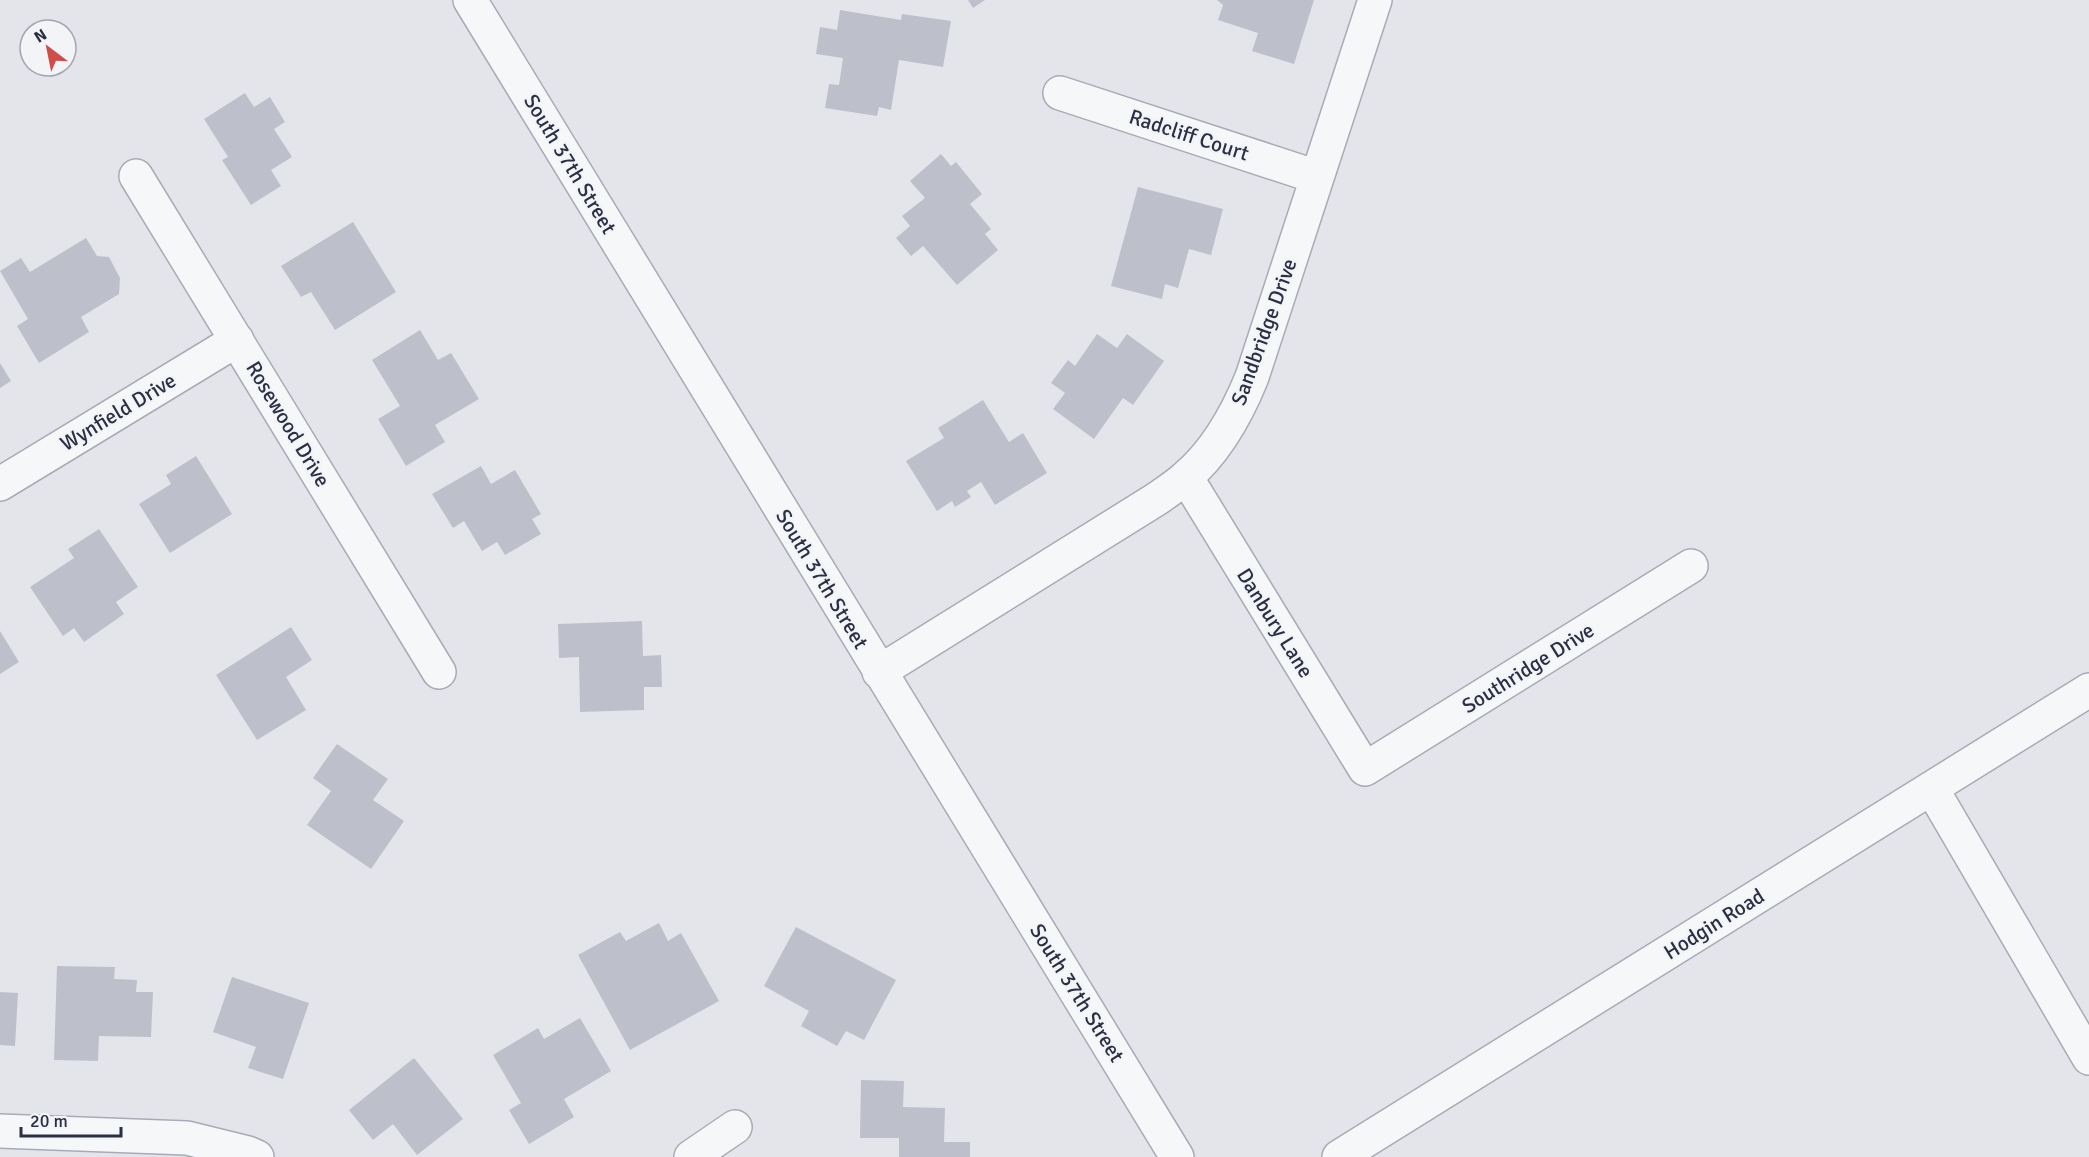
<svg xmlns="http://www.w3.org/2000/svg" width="2089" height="1157" viewBox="0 0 2089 1157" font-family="Signika,sans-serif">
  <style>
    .building { fill: #bdc0cb }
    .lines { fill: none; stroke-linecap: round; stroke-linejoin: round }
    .minor-casing { stroke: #a8abb6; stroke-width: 36 }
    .minor { stroke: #f6f7f9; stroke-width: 33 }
    .labels { text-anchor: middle; stroke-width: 4.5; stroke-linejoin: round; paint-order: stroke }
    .street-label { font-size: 21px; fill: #2b2f44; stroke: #f3f4f8 }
  </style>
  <rect width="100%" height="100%" fill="#e3e5eb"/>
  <!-- building -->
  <path class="building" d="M968 0H985L973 8Z
    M1217 0H1314L1294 64 1252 51 1258 33 1218 20 1223 5Z
    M840 10 901 20 902 14 951 21 943 67 899 60 891 110 879 107 877 116 825 108 829 84 839 85 843 58 816 54 820 27 837 30Z
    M245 93 254 107 270 97 285 122 274 129 292 157 271 170 281 186 251 205 222 160 228 157 204 119Z
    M941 154 951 166 956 162 982 194 970 204 991 229 985 234 998 250 957 285 923 246 911 256 896 238 910 226 902 216 925 198 910 181Z
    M1138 187 1223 209 1211 255 1189 249 1178 288 1165 284 1162 299 1111 286Z
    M353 222 396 292 335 330 311 292 301 297 281 266Z
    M86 238 97 256 109 257 120 278 119 294 81 317 89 332 39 363 17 326 28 319 0 271 21 258 30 272Z
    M420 330 438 360 451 353 479 399 435 425 445 442 406 466 378 419 400 406 372 360Z
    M1097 334 1117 348 1127 334 1164 361 1133 405 1123 398 1094 439 1053 409 1065 393 1051 383 1068 360 1075 366Z
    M0 363 11 381 0 388Z
    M983 400 1009 442 1023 433 1047 473 995 505 981 482 967 491 971 497 955 507 952 501 937 511 906 461 944 438 938 428Z
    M196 456 232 514 170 553 139 504 171 484 166 475Z
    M481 466 491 484 515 470 541 514 532 519 541 534 505 555 497 542 482 551 464 521 453 528 432 494Z
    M99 529 138 587 116 602 124 614 84 642 74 628 63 636 30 587 74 558 68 549Z
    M642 621 643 656 661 655 662 687H644V710L580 712 579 657 559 658 558 624Z
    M291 627 312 660 286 677 306 710 257 740 216 675Z
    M0 631 19 662 0 674Z
    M337 744 388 779 373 800 404 821 371 869 307 825 331 791 313 778Z
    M659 923 668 941 681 933 719 1001 630 1050 578 955 620 932 626 941Z
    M796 927 896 980 864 1040 846 1031 837 1046 801 1026 809 1011 764 986Z
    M57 966 115 967 114 979 137 980 136 992H153L151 1037 99 1036 98 1061 54 1060Z
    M232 977 309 1003 283 1079 248 1068 256 1047 213 1032Z
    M0 992 18 993 15 1046 0 1045Z
    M580 1018 611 1071 564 1099 574 1117 529 1144 509 1110 521 1103 493 1055 538 1028 544 1039Z
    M414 1058 463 1119 417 1155 393 1124 373 1140 349 1110Z
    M861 1080 904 1081 903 1107 945 1108 944 1142H970V1157H899V1138H860Z"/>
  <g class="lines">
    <defs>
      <path id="minor" d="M470 0 1177 1157
        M1060 93 1317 177
        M136 176 439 672
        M1186 477 1365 769 1691 566
        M0 484 237 340
        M879 672 1155 500C1165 493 1176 486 1185 478 1216 452 1237 414 1252 377L1375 0
        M1932 789 2089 1058
        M0 1131 187 1138 248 1153 257 1157
        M691 1157 735 1127
        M1339 1157 2089 690"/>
    </defs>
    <!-- minor casing -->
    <use href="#minor" class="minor-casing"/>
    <!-- minor -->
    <use href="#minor" class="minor"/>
  </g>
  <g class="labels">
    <!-- street labels -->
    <g class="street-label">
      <text transform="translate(1189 135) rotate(18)" y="7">Radcliff Court</text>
      <text transform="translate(570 164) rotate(59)" y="7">South 37th Street</text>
      <text transform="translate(1264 332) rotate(-70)" y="7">Sandbridge Drive</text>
      <text transform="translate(118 412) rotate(-31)" y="7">Wynfield Drive</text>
      <text transform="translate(288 424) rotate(59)" y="7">Rosewood Drive</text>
      <text transform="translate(822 579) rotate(59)" y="7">South 37th Street</text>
      <text transform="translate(1275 623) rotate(58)" y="7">Danbury Lane</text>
      <text transform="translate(1528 668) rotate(-32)" y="7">Southridge Drive</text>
      <text transform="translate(1714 924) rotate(-32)" y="7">Hodgin Road</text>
      <text transform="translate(1077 993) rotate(58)" y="7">South 37th Street</text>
    </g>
  </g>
  <!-- north arrow -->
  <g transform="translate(48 48) rotate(328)"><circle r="28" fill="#f3f4f8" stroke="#a3a5b0" stroke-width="1.5"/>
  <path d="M0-4.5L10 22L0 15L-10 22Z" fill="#d04c49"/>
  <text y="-9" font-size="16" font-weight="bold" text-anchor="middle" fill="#2b2f44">N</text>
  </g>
  <!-- scale -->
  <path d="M21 1127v9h100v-9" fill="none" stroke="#2b2f44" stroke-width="3"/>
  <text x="30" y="1127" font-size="18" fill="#2b2f44" stroke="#f3f4f8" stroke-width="4.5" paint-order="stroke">20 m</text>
</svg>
